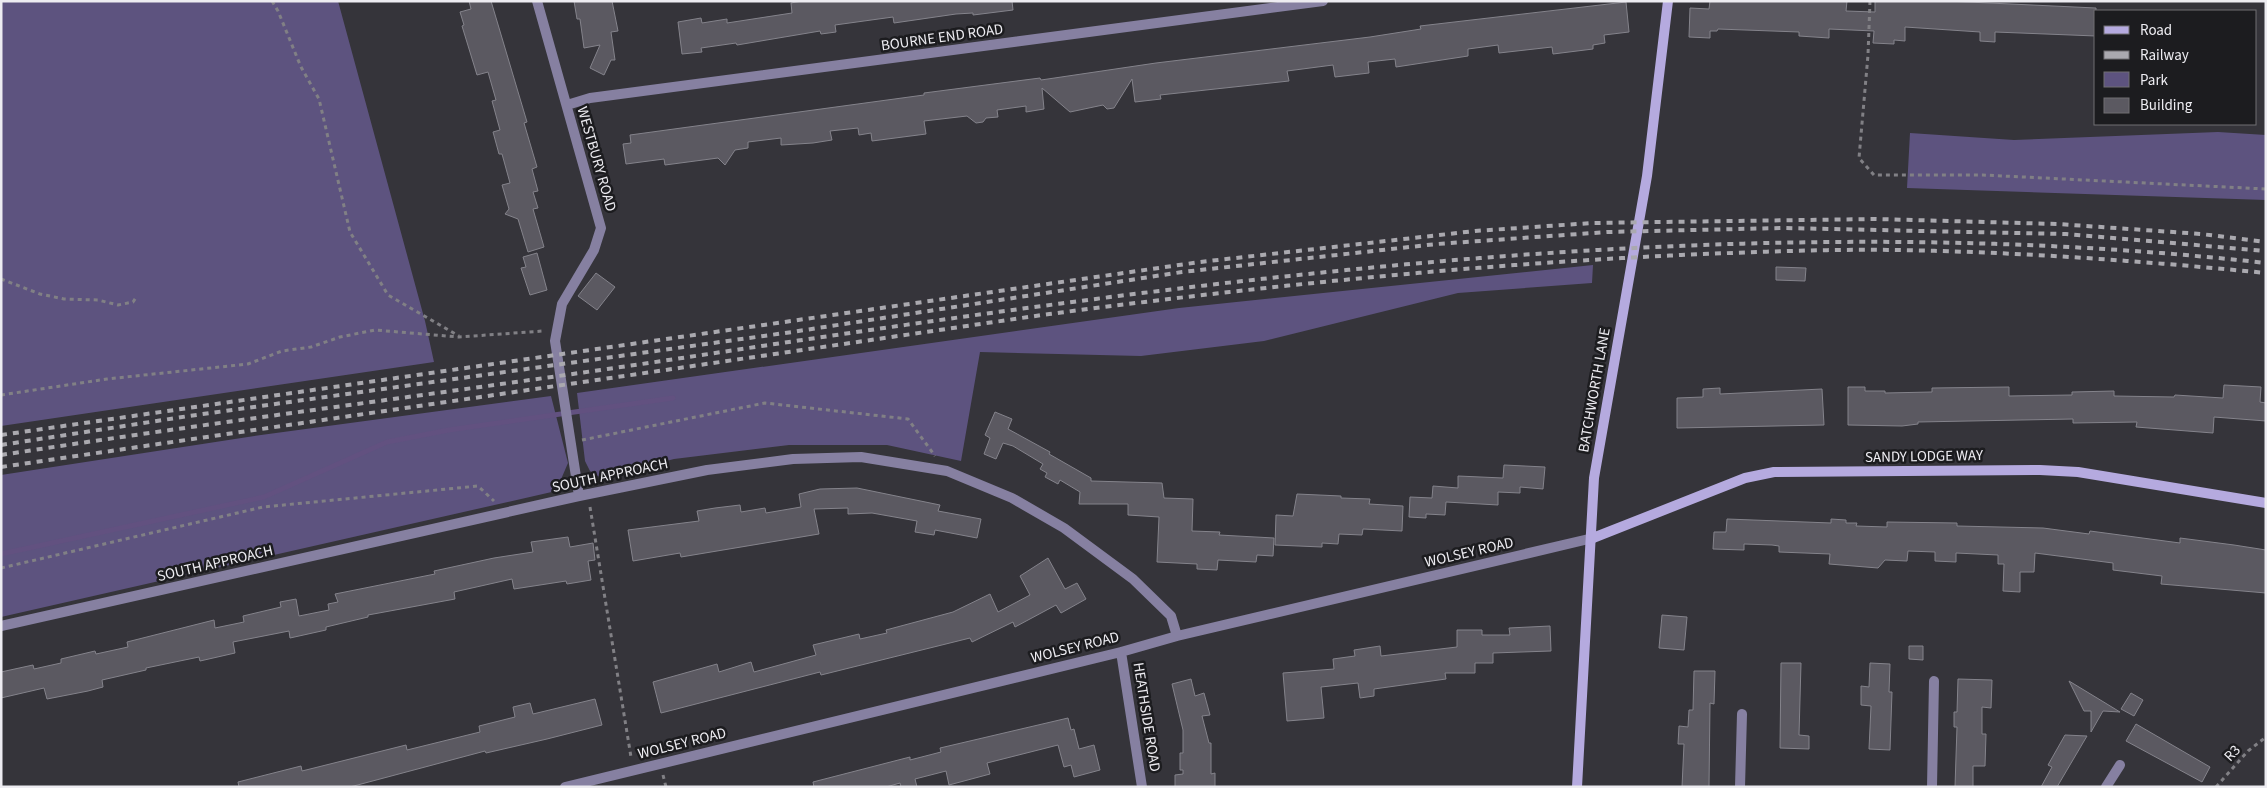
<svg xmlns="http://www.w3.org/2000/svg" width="2267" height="788" viewBox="0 0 2267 788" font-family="'Source Sans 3',sans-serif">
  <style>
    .green { fill: #5d537f }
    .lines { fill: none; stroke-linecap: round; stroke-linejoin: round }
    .stream { stroke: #625180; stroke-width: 5 }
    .building { fill: #5b5961; stroke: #84838b }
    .path { stroke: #818085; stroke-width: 3; stroke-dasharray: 4 4; stroke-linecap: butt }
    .street { stroke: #8680a1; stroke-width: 10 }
    .secondary { stroke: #b5aadf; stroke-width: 10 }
    .rail { stroke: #aaa9af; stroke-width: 4; stroke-dasharray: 6 6; stroke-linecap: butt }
    .labels { text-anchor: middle; stroke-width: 5; stroke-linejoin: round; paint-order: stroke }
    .street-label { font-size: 15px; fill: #edecf1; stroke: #1c1c1f }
  </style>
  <rect width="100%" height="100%" fill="#35343a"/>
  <!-- green -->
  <path class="green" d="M1 1H338L425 321 434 362 1 426Z
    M2218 132 2266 135V200L1907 188 1910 133 2014 140Z
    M1593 265 1592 283 1458 293 1264 341 1141 356 980 352 961 461 887 445H789L674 459 601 478 590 471 585 461 577 393 1179 308Z
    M551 396 568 463 556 491 1 617V475L261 435Z"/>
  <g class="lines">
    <!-- stream -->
    <path class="stream" d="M1 554 264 497 387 442 449 430 673 398"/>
  </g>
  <!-- building -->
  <path class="building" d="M469 1H491L527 122 524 123 537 167 532 169 538 191 533 192 538 208 533 209 544 247 528 252 518 219 505 214 509 209 502 185 510 183 502 154H499L493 132 500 130 492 101 496 100 488 72 477 75 462 26 464 25 460 12 471 9Z
    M574 1H612L618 31 611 32 615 60H611L604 75 590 68 600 45 584 48 580 19H577Z
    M802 1H1012L1013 10 973 15V13L956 14 894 23 893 17 835 25 836 32 821 34 820 31 737 45 736 43 701 48 702 52 682 54 678 22 701 18 702 23 727 19V23L792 13 791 3Z
    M1710 1H1847L1846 11 1875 12V1H1946L2096 8V36L1995 32V42L1980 41V32L1905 27V41L1894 40V44L1873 43 1874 31 1829 29V38L1799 36V32L1718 29 1717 31H1710V38L1689 37 1690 8 1709 9Z
    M1626 2 1629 32 1604 35 1605 43 1593 45V49L1553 54 1552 47 1499 53 1498 45 1468 49V56L1396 67 1395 59 1368 62 1369 73 1335 77 1333 65 1287 71 1289 81 1160 95 1161 99 1135 102 1132 79 1114 108 1107 109 1103 105 1070 112 1042 88 1044 109 1026 112V106L997 110 998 117 986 118 983 122 976 123 967 116 924 121 926 134 872 141 871 133 859 135 858 128 830 131 832 140 813 143 781 145V138L748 142V148L735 150 725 165 718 158 665 165 664 159 626 164 623 144 631 143 630 135 924 95V93L1040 78 1041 80 1156 63 1370 37 1421 29 1420 26Z
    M537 253 547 290 530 295 521 268 526 267 523 257Z
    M1776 267 1806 268 1805 281 1776 280Z
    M596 273 615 287 597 310 578 296Z
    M2224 385 2261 387 2260 402 2266 403V421L2214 417 2213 433 2136 427 2137 422 2073 423V419L1918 422V424L1902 426 1848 425V387H1865V391H1885V393L1932 392V388L2009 387V396L2072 395V392L2114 391V396L2174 397 2175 395 2223 398Z
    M1720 388V394L1822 389 1824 425 1677 428V398L1703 397V389Z
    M995 412 1012 419 1008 429 1050 452 1049 454 1091 478V481L1162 483 1164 498 1193 499 1192 531 1220 532 1219 535 1274 538 1273 556 1257 555 1256 562 1218 560 1217 570 1197 569V564L1157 562 1159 517 1128 515V504H1079L1080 492 1060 480 1058 484 1045 477 1047 473 1040 469 1043 464 1013 446 1003 443 996 459 984 454 990 438 985 435Z
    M1504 465 1545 467 1543 489 1520 487V493L1498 492V505L1446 502 1445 515 1426 514V518L1409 517 1410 497 1432 498 1433 486 1458 488V476L1503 478Z
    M857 488 940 505 938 511 981 519 977 538 935 530 934 535 915 532 917 521 872 513 848 514V508L814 509 819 534 681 557 680 553 633 561 628 530 699 521 697 511 715 508 740 505 741 512 765 508 766 513 801 507 799 494 820 489Z
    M1297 494 1341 496V498L1370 499 1369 504 1403 506 1402 531 1363 529 1362 535 1339 534 1338 544 1322 543V547L1275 545 1276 515 1293 516Z
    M1727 519 1831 523V519L1846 520V523H1857L1856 526 1887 527V522L1957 523V526L2043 528 2089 534 2090 531 2180 543V538L2234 545 2266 550V593L2161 584 2162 576 2113 570V563L2035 553 2034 572H2020V592L2003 591 2004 564H1998V555L1956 553V562L1935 561V552L1908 551 1907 561 1885 560 1878 568 1829 564 1830 554 1779 552V546L1772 545 1744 544V550L1713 549 1714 532H1726Z
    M568 537 570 547 593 543 595 560 588 561 591 580 567 584 566 581 514 589 512 579 454 592 455 599 368 615V617L326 627V630L290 638 289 631 233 642 235 653 200 661 199 657 146 668V670L102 680 103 687 88 691 47 699 44 688 1 698V672L33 665 34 669 61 663V659L95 651 96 654 128 647 127 642 214 620 215 628 244 622 243 616 281 607 280 602 296 599 299 616 329 610 328 604 338 602 335 594 435 574 434 571 494 558 533 552 531 542Z
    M1048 558 1065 589 1077 583 1086 599 1061 613 1056 605 1015 627 1013 622 972 642 970 638 821 675 820 672 661 713 653 682 717 664 719 672 751 662 754 672 816 655 813 645 859 634 860 639 887 633 886 630 953 612 990 594 998 612 1030 595 1020 576Z
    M1662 615 1687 617 1684 650 1659 648Z
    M1550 626 1551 651 1493 653V663H1475V673H1445L1446 679 1374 689V696L1360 698 1358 683 1321 687 1324 718 1287 721 1283 673 1334 669 1333 659 1355 656 1354 650 1380 646 1381 656 1457 647V630H1482V635H1510L1509 628Z
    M1909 646H1923V660L1909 659Z
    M1781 663H1801L1799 735 1809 736V749L1780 748Z
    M1870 663 1890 664 1889 692H1892L1890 750 1869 749 1871 706 1861 705V686L1869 687Z
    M1694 671H1715L1714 704 1710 703 1709 787H1682L1684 744H1678L1679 726 1688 727 1689 710H1693Z
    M1191 679 1195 696 1204 693 1210 715 1202 716 1209 743H1211V774L1215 773V787H1175V775L1183 774V770H1180V753H1183V730L1172 684Z
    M1958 679 1992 680 1991 708 1982 707V734H1986L1985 766H1973V787H1955L1957 727H1954V712H1957Z
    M2069 681 2102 701 2120 712 2103 711 2091 732V711H2084Z
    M2131 693 2143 700 2134 716 2121 709Z
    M595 699 602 725 547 739 486 753 485 751 350 787H239L238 782 301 766 302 771 406 745 407 750 480 732 479 726 515 717 513 707 530 703 533 714Z
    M1068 718 1071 730 1074 729 1079 749 1094 745 1100 770 1074 777 1071 765 1064 767 1058 745 987 763 990 774 949 785 946 771 915 779 917 787H901L900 783 886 787H814L813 782 910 757V760L941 752 940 748Z
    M2136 724 2210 767 2202 782 2126 741Z
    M2065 735 2087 736 2057 787H2041L2052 767 2048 765Z"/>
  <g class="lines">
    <!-- path -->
    <path class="path" d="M272 1 278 11 301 67 319 99 350 232 388 295 459 336
      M1870 1 1868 55 1859 158 1874 175H1983L2266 189
      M1 279 40 294 64 299 98 300 118 305 133 302 137 296
      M1 395 107 379 248 364 282 351 311 347 340 337 375 330 459 337 543 331
      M582 440 765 403 908 419 935 456
      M590 507 631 757
      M1 568 263 507 478 486 494 501
      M663 775 666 787
      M2216 787 2248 751 2266 737"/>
    <!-- street -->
    <path class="street" d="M537 1 601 228 594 250 562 304 555 341 579 496
      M567 105 590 98 1323 1
      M1 626 579 496 707 470 793 459 861 457 947 471 1012 498 1064 528 1133 579 1171 616 1177 636
      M1121 652 1142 787
      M565 787 1121 652 1177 636 1593 538
      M1740 787 1742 714
      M1932 787 1934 681
      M2106 787 2120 765"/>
    <!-- secondary -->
    <path class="secondary" d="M1593 538 1745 478 1774 472 2040 470 2078 472 2266 503
      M1577 787 1594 478 1647 176 1668 1"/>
    <!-- rail -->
    <path class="rail" d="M1 435 1200 262 1475 231 1592 223 1875 219 2058 224 2201 234 2266 242
      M1 445 189 416 792 332 1182 272 1437 244 1607 232 1782 228 2066 234 2266 251
      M1 455C228 420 455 392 682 358 1205 279 1736 204 2266 263
      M1 467 1042 315C1254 287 1467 265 1681 255 1753 252 1825 249 1897 250 2020 252 2143 261 2266 273"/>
  </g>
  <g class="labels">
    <!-- street labels -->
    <g class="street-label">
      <text transform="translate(942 37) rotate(-8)" y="5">BOURNE END ROAD</text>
      <text transform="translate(597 159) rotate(74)" y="5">WESTBURY ROAD</text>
      <text transform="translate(1594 390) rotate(-80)" y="5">BATCHWORTH LANE</text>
      <text transform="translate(1924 456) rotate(-1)" y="5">SANDY LODGE WAY</text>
      <text transform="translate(610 475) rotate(-12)" y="5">SOUTH APPROACH</text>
      <text transform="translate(1469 552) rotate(-13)" y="5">WOLSEY ROAD</text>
      <text transform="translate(215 563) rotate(-13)" y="5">SOUTH APPROACH</text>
      <text transform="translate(1075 647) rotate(-14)" y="5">WOLSEY ROAD</text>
      <text transform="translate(1147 717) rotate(81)" y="5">HEATHSIDE ROAD</text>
      <text transform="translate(682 743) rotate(-14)" y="5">WOLSEY ROAD</text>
      <text transform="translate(2232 753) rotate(-47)" y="5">R3</text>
    </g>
  </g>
  <!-- border -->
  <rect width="2267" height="788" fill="none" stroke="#edecf1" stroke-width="5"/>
  <!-- legend -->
  <rect x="2094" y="10" width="162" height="115" fill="#1c1c1f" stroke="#706f73"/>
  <rect x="2104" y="26" width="25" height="8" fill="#b5aadf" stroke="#706f73"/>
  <text x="2140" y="35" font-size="15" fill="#edecf1">Road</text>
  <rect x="2104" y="51" width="25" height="8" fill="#aaa9af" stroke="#706f73"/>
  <text x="2140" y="60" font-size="15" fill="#edecf1">Railway</text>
  <rect x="2104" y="72" width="25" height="15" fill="#5d537f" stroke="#706f73"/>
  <text x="2140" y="85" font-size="15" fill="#edecf1">Park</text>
  <rect x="2104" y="98" width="25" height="15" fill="#5b5961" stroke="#706f73"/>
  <text x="2140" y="110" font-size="15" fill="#edecf1">Building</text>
</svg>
